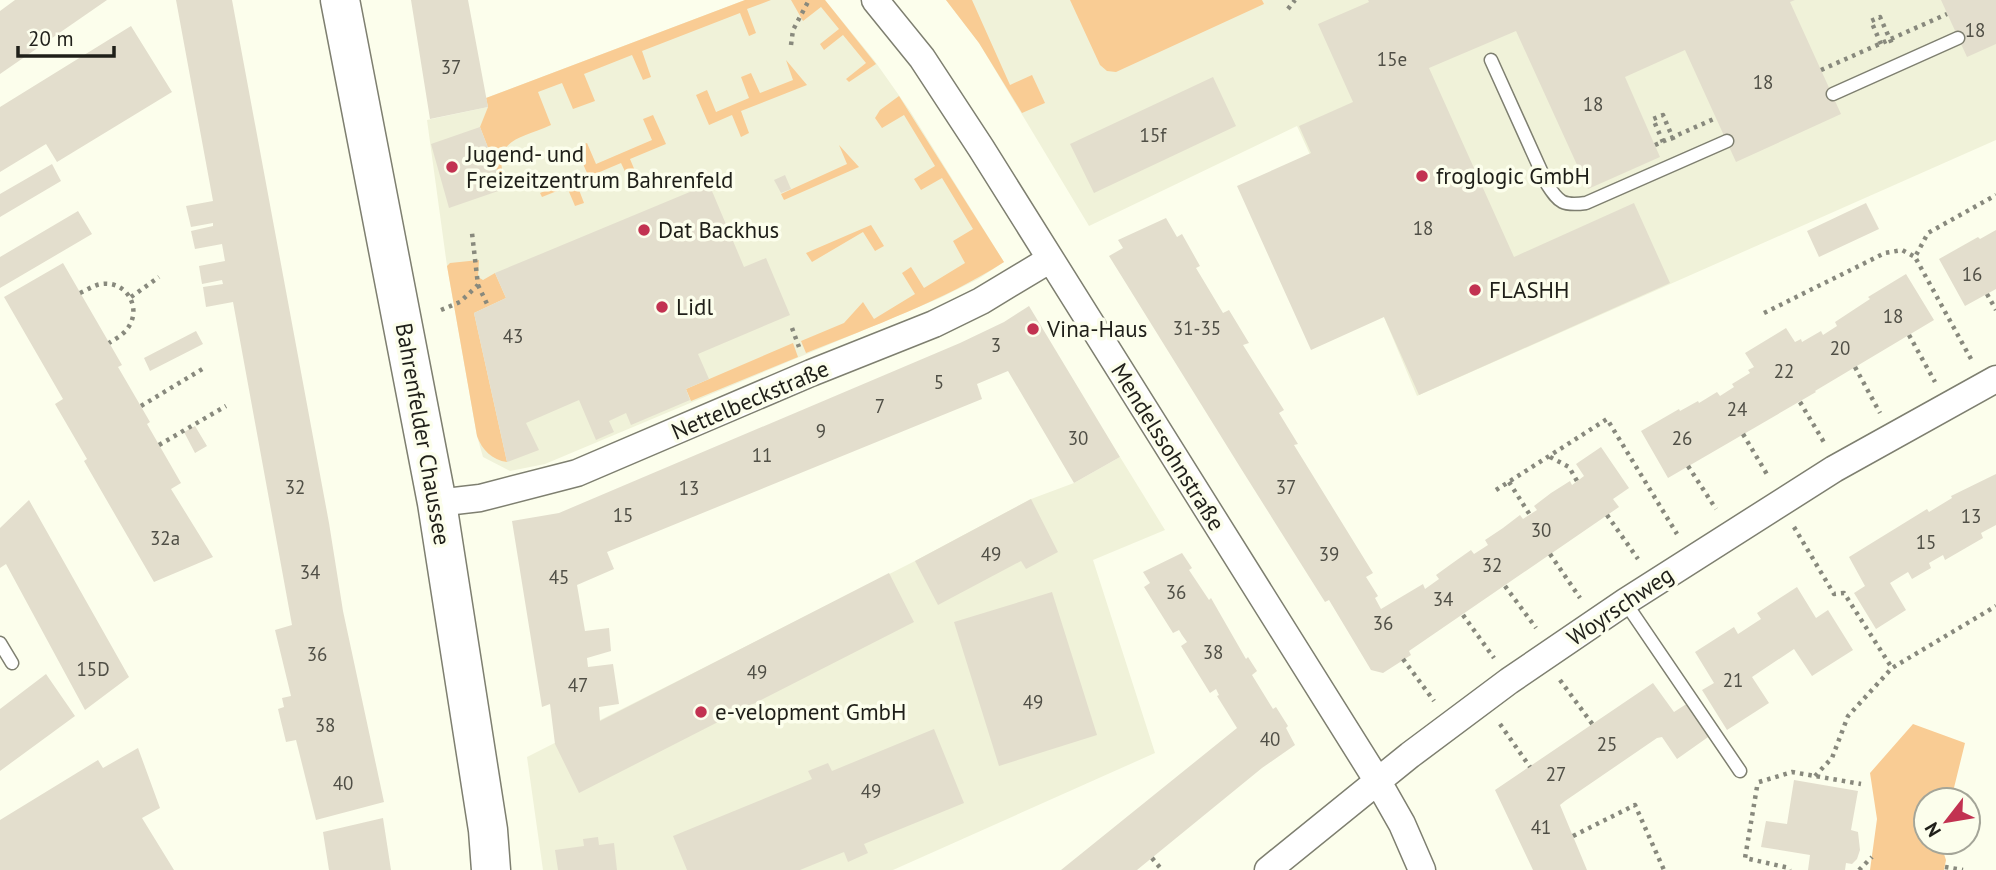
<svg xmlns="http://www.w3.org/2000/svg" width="1996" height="870" viewBox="0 0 1996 870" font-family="'PT Sans',sans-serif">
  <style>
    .built { fill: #f0f2d9 }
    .green { fill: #f9cc94 }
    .building { fill: #e3decd }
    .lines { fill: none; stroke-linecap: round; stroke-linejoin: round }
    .service-casing { stroke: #7e7f70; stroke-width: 15 }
    .minor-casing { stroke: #7e7f70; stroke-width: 29 }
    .primary-casing { stroke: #7e7f70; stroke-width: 41 }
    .path { stroke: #88897d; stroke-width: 4.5; stroke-dasharray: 3.5 5; stroke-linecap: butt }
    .service { stroke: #fff; stroke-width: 12 }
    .minor { stroke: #fff; stroke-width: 26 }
    .primary { stroke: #fff; stroke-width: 38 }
    .path-bridge { stroke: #88897d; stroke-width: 4.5; stroke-dasharray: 3.5 5; stroke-linecap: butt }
    .poi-dot { fill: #c23251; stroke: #fcfeec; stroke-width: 2.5 }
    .labels { text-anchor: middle; stroke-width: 7; stroke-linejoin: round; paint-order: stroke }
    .number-label { font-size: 19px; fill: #504f46 }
    .poi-label { font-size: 23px; fill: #1f1f19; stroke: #fcfeec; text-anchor: start }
    .street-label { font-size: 23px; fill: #1f1f19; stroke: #fcfeec }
  </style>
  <rect width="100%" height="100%" fill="#fcfeec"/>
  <!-- built -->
  <path class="built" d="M745 0H825L874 60 910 111 1004 262 978 279 940 298 545 464 510 471 483 457 477 436 447 266 427 120 488 107 486 98Z
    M946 0H1996V140L1417 396 1384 317 1297 126 1089 226 979 43Z
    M1120 457 1165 530 1093 560 1155 753 893 870H543L527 757 915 561 1031 499 1074 483Z"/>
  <!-- green -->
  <path class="green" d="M745 0H771L747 9 756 33 749 36 740 13 642 51 651 77 643 80 632 55 584 74 595 101 573 109 562 83 538 92 551 125C517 140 492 139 505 183L502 184 480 127 488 107 486 98Z
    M791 0H825L876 64 849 82 846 79 866 63 843 35 824 50 820 44 839 29 821 7 803 21Z
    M946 0H972L1010 85 1032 75 1045 103 1022 113 979 43Z
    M1070 0H1262L1264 4 1116 72 1107 71 1100 65Z
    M786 60 807 85 741 111 749 133 741 137 732 115 709 125 696 95 707 90 716 112 749 98 741 77 751 73 760 93 793 80Z
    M899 96 1004 262C943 301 873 326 806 353L801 341 844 323 863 302 874 319 915 294 902 273 911 267 924 288 965 263 953 241 973 229 942 178 921 190 914 179 935 166 904 115 882 128 875 118 880 110Z
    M653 115 666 144 630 159 638 178 630 182 621 163 576 182 584 203 575 206 567 187 542 197 540 193 587 173 576 148 587 143 596 164 652 140 643 119Z
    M839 145 859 167 784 200 781 194 847 164Z
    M871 225 884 246 875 251 863 232 812 262 806 253Z
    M479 260 478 277 483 280 495 273 506 298 474 313 507 462C492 460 482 450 477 436L447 266 450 263Z
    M793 343 798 357 691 401 686 389Z
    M1913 724 1965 743 1951 800H1926V842H1940L1946 860 1944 870H1870L1877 819 1870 773Z"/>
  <!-- building -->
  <path class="building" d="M15 0H107L0 74V11Z
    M176 0H232L329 523 343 611 384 802 316 820 296 740 286 742 278 709 284 707 282 698 291 696 275 630 292 625 233 302 206 307 203 287 223 284 222 280 202 284 199 266 225 261 222 244 195 249 191 231 213 226V223L191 227 186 206 213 201Z
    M411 0H468L488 107 430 119Z
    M1368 0H1795L1790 2 1841 114 1736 162 1685 50 1625 77 1660 157 1588 189 1516 31 1429 68 1514 257 1634 203 1670 283 1419 395 1384 317 1311 350 1237 186 1311 153 1299 126 1353 102 1318 24 1369 2Z
    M1941 0H1996V44L1967 57Z
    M131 26 172 92 57 162 46 144 0 172V107Z
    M1213 77 1236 126 1094 193 1070 144Z
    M480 127 504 189 449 208 431 144Z
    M52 164 61 181 0 217V194Z
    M785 175 791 189 781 193 774 180Z
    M709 184 744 267 766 258 790 315 698 354 709 379 686 389 690 400 631 425 626 413 609 421 614 432 596 440 579 400 526 423 539 450 507 462 474 313 506 298 495 273Z
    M1866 203 1879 229 1819 257 1807 231Z
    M78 211 92 234 0 288V257Z
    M1166 218 1177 237 1182 234 1200 266 1196 268 1223 313 1229 310 1249 343 1243 345 1284 410 1279 413 1298 444 1294 445 1373 573 1366 577 1378 596 1375 598 1381 609 1423 584 1425 589 1439 579 1436 575 1454 562 1471 550 1474 554 1488 545 1485 540 1503 528 1520 515 1523 519 1537 510 1534 506 1551 493 1570 481 1572 485 1584 476 1576 464 1601 447 1629 488 1613 499 1619 507 1409 651 1411 655 1383 673 1371 670 1329 600 1325 602 1240 467 1109 256 1123 248 1118 240Z
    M1996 230V289L1965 306 1939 259 1978 237 1980 239Z
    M63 263 122 365 118 367 150 422 147 424 181 483 171 489 213 557 154 582 84 461 87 459 55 404 63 399 4 297Z
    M1906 274 1934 320 1815 391 1816 392 1668 478 1641 431 1679 409 1680 411 1698 401 1699 403 1717 392 1720 396 1734 387 1732 384 1750 373 1748 370 1754 367 1745 353 1786 328 1795 342 1801 339 1802 342 1821 331 1823 335 1837 326 1835 322 1870 299 1868 297Z
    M1029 306 1120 457 1074 483 1008 371 977 384 982 399 607 552 614 569 577 585 585 631 609 628 611 651 587 658 588 667 613 664 619 704 599 707 600 721 889 573 914 622 579 793 555 744 550 704 542 707 512 521 559 513 639 479 960 343 1004 322Z
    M196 331 203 344 150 371 144 358Z
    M195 426 207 446 195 453 184 432Z
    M1996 474V525L1981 533 1983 538 1945 560 1943 555 1929 563 1931 568 1912 579 1908 572 1890 583 1906 610 1876 629 1854 593 1865 586 1849 557 1927 509 1929 512 1952 498 1951 496Z
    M1031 499 1058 552 1026 569 1021 561 938 605 915 561Z
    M29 500 129 677 85 710 6 564 0 568V528Z
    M1182 553 1192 568 1189 570 1209 600 1211 598 1246 659 1248 657 1257 671 1252 675 1273 709 1276 707 1288 726 1286 728 1295 745 1262 768 1137 870H1061L1237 728 1217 696 1219 695 1216 689 1210 693 1181 646 1187 642 1182 635 1179 630 1173 633 1144 587 1150 583 1143 572Z
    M1797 587 1816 618 1828 610 1853 650 1812 676 1794 649 1752 677 1769 703 1727 730 1702 690 1714 683 1695 652 1734 627 1738 634 1761 619 1757 613Z
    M1052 592 1097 735 999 766 954 622Z
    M46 674 75 716 0 771V709Z
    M1653 683 1674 712 1688 703 1711 735 1677 759 1662 737 1657 738 1565 801 1560 805 1587 870H1533L1495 790Z
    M934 729 964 803 864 844 868 853 848 862 844 852 800 870H687L673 836 812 779 808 771 828 763 832 771Z
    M138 748 160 808 142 818 174 870H0V820L98 760 103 768Z
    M1794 780 1858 791 1851 830 1858 832 1860 850 1857 859 1852 864 1846 863 1845 870H1808L1810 855 1761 847 1766 821 1787 824Z
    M383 818 391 870H329L323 832Z
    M598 837 599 845 614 843 617 870H558L555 850 584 846 583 839Z"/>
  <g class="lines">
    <defs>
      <path id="service" d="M1491 60 1547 184C1559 203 1563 206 1586 203L1727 141
        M1833 94 1958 38
        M1625 602 1740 771
        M0 643 12 663"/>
      <path id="minor" d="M875 0 922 58 981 148 1377 780 1402 824 1422 870
        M437 503 480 498 577 473 811 373 934 324 981 301 1049 260
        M1268 870 1410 755 1509 681 1625 602 1834 469 1996 379"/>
      <path id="primary" d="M340 0 437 503 488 830 491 870"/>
    </defs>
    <!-- service casing -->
    <use href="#service" class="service-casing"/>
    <!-- minor casing -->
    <use href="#minor" class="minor-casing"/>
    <!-- primary casing -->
    <use href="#primary" class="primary-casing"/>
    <!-- path -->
    <path class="path" d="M1288 9 1295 0
      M1881 44 1871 21 1880 17 1892 44
      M791 45 793 30 809 0
      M1663 142 1653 119 1663 115 1674 141
      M478 285 488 306
      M80 293C87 290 94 285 101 284 127 280 143 309 127 329 123 335 115 339 109 343
      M1987 294 1996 310
      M131 297 159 277
      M441 310 460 302 478 285 472 233
      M1764 313 1885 253 1902 250 1915 257
      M792 328 799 347
      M1909 335 1935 382
      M1971 359 1915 257 1928 233 1996 195
      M1855 367 1880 413
      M1800 402 1825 444
      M141 406 204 368
      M1743 434 1768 476
      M159 445 226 406
      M1550 457 1569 467 1577 481
      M1688 466 1716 509
      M1509 482 1530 515
      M1496 490 1607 419 1677 534
      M1607 515 1638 559
      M1794 527 1834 594 1844 593 1892 668
      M1550 554 1580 598
      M1505 586 1536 628
      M1463 615 1494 658
      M1403 659 1434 701
      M1560 680 1593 725
      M1500 724 1530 767
      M1815 776 1832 758 1848 716 1892 668 1996 606
      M1759 782 1792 772 1861 784
      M1757 787 1745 858 1789 868 1790 870
      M1573 836 1635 805 1664 870
      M1152 858 1162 870
      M1945 867 1963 870
      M1859 870 1872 857"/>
    <!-- service -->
    <use href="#service" class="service"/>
    <!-- minor -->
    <use href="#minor" class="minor"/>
    <!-- primary -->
    <use href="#primary" class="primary"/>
    <!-- path-bridge -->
    <path class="path-bridge" d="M1821 70 1947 14
      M1655 145 1716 118"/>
  </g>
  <!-- markers -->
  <g class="poi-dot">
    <circle cx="452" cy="167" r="7"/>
    <circle cx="1422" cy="176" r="7"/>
    <circle cx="644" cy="230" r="7"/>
    <circle cx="1475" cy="290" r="7"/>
    <circle cx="662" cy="307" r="7"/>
    <circle cx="1033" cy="329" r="7"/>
    <circle cx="701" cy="712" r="7"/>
  </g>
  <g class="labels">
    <!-- number labels -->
    <g class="number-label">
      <text x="1975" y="37">18</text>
      <text x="1392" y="66">15e</text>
      <text x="451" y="74">37</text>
      <text x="1763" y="89">18</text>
      <text x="1593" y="111">18</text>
      <text x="1153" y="142">15f</text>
      <text x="1423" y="235">18</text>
      <text x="1972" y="281">16</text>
      <text x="1893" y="323">18</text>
      <text x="1197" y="335">31-35</text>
      <text x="513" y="343">43</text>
      <text x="996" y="352">3</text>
      <text x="1840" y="355">20</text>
      <text x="1784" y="378">22</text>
      <text x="939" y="389">5</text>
      <text x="880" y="413">7</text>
      <text x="1737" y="416">24</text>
      <text x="821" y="438">9</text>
      <text x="1078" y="445">30</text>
      <text x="1682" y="445">26</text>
      <text x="762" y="462">11</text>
      <text x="295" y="494">32</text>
      <text x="1286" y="494">37</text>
      <text x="689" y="495">13</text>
      <text x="623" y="522">15</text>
      <text x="1971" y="523">13</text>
      <text x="1541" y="537">30</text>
      <text x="165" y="545">32a</text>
      <text x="1926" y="549">15</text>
      <text x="991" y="561">49</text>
      <text x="1329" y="561">39</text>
      <text x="1492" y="572">32</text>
      <text x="310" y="579">34</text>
      <text x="559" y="584">45</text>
      <text x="1176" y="599">36</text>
      <text x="1443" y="606">34</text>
      <text x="1383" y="630">36</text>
      <text x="1213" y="659">38</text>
      <text x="317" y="661">36</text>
      <text x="93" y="676">15D</text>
      <text x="757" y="679">49</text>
      <text x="1733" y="687">21</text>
      <text x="578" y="692">47</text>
      <text x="1033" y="709">49</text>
      <text x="325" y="732">38</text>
      <text x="1270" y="746">40</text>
      <text x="1607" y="751">25</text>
      <text x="1556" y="781">27</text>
      <text x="343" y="790">40</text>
      <text x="871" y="798">49</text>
      <text x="1541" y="834">41</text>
    </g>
    <!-- poi labels -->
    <g class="poi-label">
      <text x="466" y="162">Jugend- und<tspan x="466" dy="26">Freizeitzentrum Bahrenfeld</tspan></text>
      <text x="1436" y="184">froglogic GmbH</text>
      <text x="658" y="238">Dat Backhus</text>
      <text x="1489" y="298">FLASHH</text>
      <text x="676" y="315">Lidl</text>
      <text x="1047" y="337">Vina-Haus</text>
      <text x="715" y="720">e-velopment GmbH</text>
    </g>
    <!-- street labels -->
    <g class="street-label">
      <text transform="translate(750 400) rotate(-23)" y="8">Nettelbeckstraße</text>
      <text transform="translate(423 434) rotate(80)" y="8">Bahrenfelder Chaussee</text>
      <text transform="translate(1168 447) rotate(58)" y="8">Mendelssohnstraße</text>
      <text transform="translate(1620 606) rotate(-34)" y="8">Woyrschweg</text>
    </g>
  </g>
  <!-- north arrow -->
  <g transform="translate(1947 821) rotate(239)"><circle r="33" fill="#fcfeec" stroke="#a4a598" stroke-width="2"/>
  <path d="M0-5L12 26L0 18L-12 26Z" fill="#c23251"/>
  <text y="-10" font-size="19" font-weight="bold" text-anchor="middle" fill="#1f1f19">N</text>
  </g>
  <!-- scale -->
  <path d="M18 46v10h96v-10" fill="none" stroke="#1f1f19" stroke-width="3.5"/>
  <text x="28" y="46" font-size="21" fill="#1f1f19" stroke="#fcfeec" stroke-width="5" paint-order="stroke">20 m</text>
</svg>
